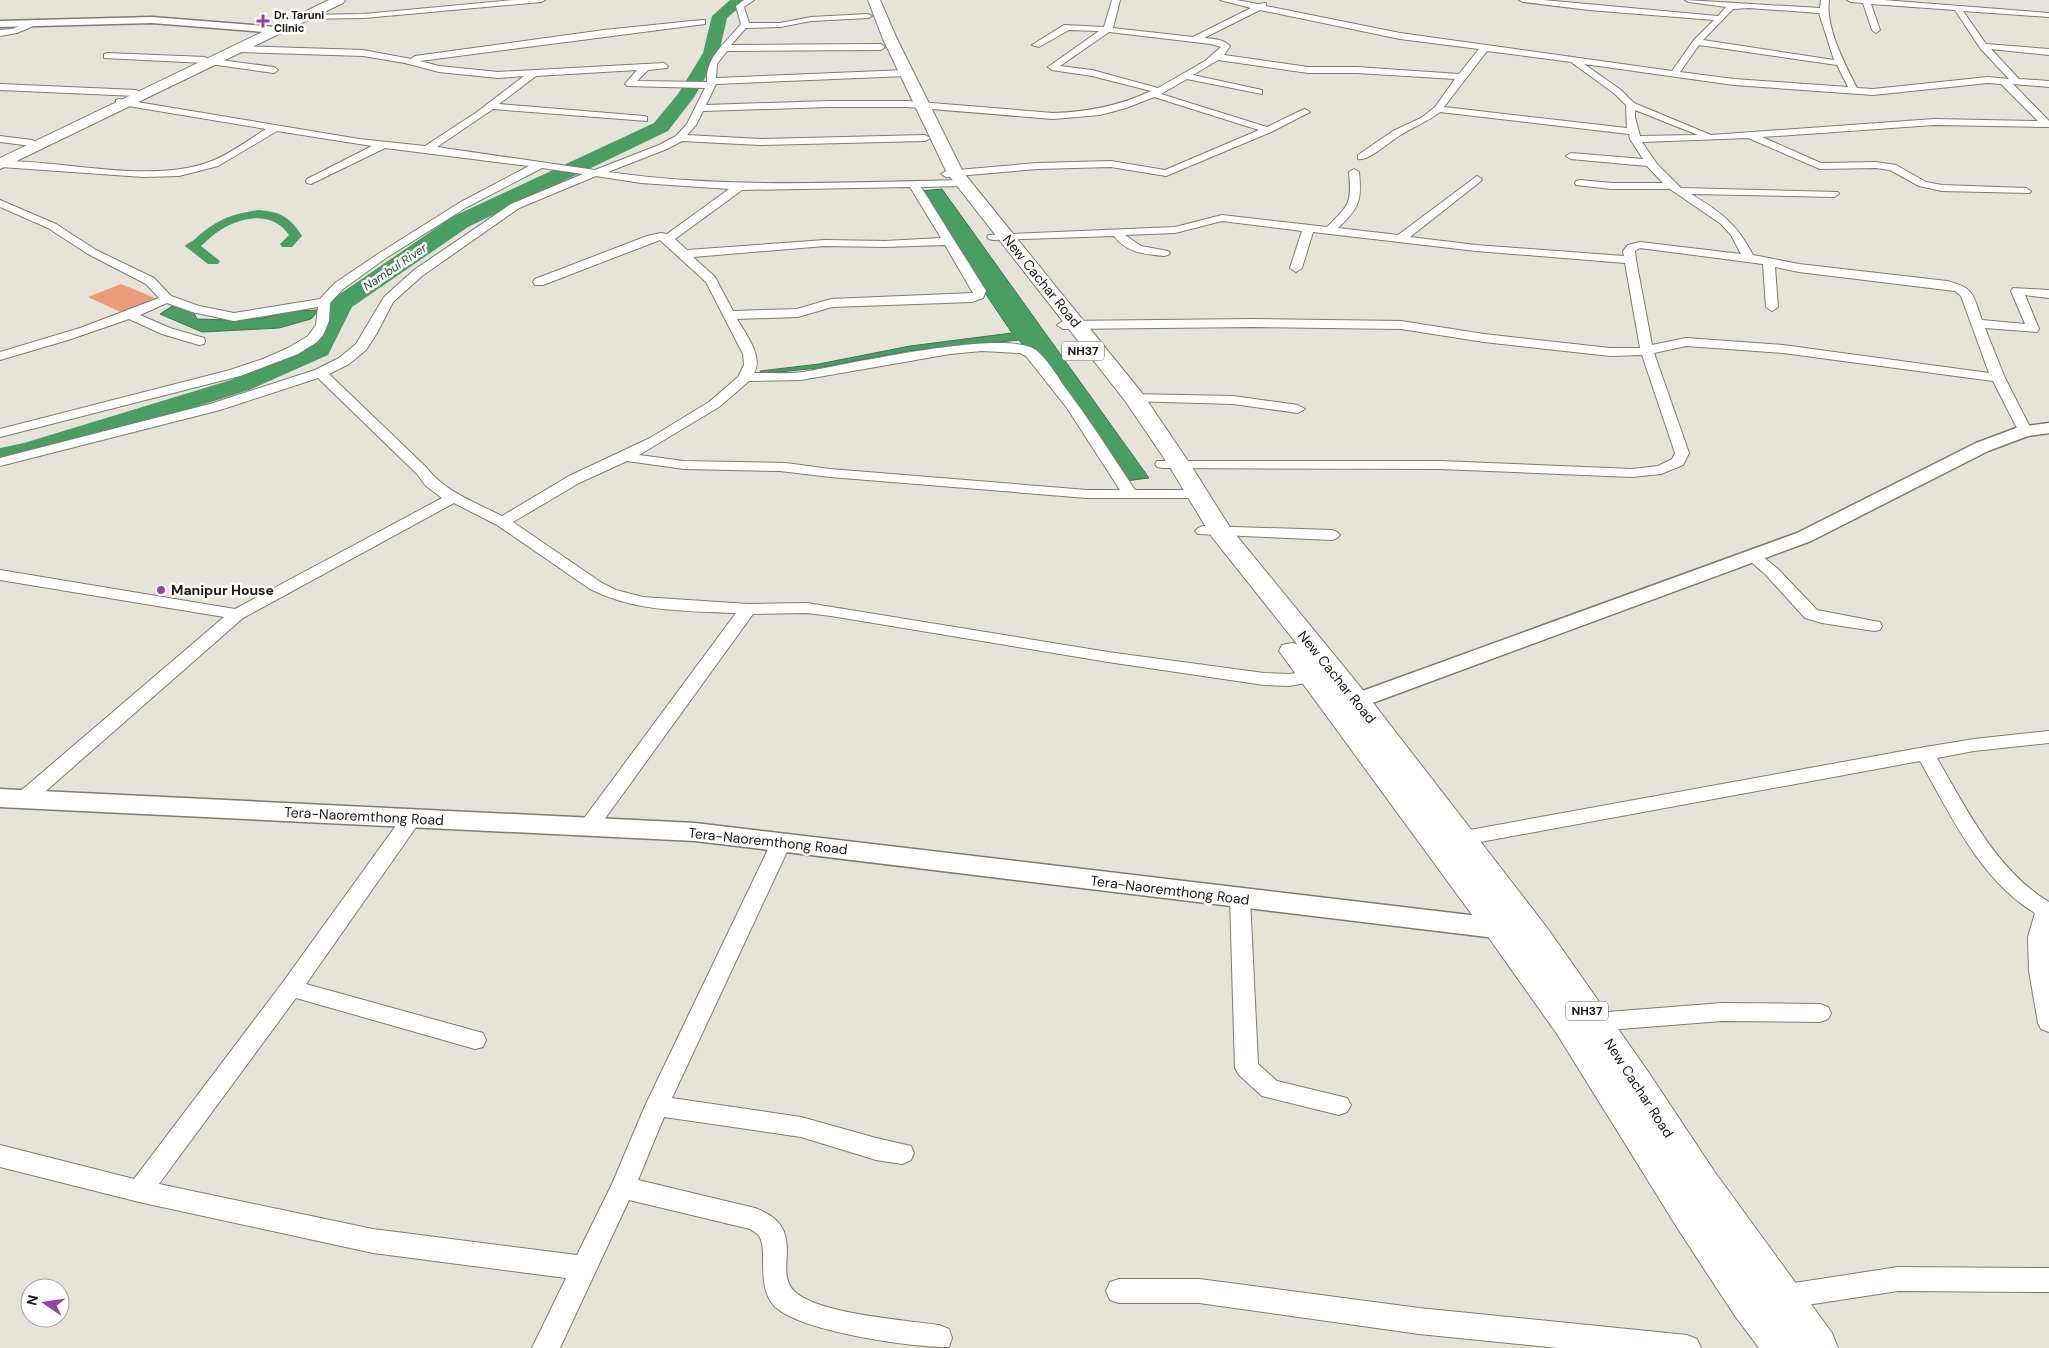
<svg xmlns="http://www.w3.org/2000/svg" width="2049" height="1348" viewBox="0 0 2049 1348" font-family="'DM Sans',sans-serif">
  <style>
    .green { fill: #ed9a78 }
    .water { fill: #499e63; stroke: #3b764c }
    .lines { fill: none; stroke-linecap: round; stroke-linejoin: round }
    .canal { fill: #499e63; fill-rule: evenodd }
    .river { fill: #499e63; fill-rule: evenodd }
    .minor-casing { stroke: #7e7c72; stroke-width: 2 }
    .tertiary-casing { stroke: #7e7c72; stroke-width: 3 }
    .primary-casing { stroke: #7e7c72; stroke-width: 2 }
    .trunk-casing { stroke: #7e7c72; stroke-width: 2 }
    .minor { fill: #fff; fill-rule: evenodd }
    .tertiary { fill: #fff; fill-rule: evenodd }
    .primary { fill: #fff; fill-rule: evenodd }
    .trunk { fill: #fff; fill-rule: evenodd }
    .poi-dot { fill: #993ea9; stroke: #fff; stroke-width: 2 }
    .labels { text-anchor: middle; stroke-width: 5; stroke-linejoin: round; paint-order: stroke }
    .far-poi-label { font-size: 11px; font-weight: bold; fill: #1a1915; stroke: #fff; text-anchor: start }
    .far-water-label { font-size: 12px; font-style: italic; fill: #0f4f27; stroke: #fff }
    .shield { fill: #fff; stroke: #5f5e5b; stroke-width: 1 }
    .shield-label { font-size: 12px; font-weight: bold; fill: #1a1915 }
    .street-label { font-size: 14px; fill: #1a1915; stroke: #fff }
    .poi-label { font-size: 14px; font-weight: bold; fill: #1a1915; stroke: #fff; text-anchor: start }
  </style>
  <rect width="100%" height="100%" fill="#e6e3d8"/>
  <!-- green -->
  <path class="green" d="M121 284 160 300 125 314 88 297Z"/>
  <!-- water -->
  <path class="water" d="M942 189 1149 478 1125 481 1019 340 909 351 818 368 761 374 760 371 819 364 910 346 1012 333 950 241 921 191Z
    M174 305 193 311 197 319 230 320 263 318 292 311 319 310 311 319 279 328 242 330 202 332 160 314Z"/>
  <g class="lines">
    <!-- canal -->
    <path class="canal" d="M259 210C281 212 290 217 302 236L292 247H282L280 244 289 235C272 209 238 217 216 233 210 237 206 242 201 246L220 261 218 264H208L185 246C188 243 191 242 195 239 216 220 230 214 259 210Z"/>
    <!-- river -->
    <path class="river" d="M730 0H748L727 18 719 53 695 96 668 131 468 227 352 307 328 355 249 390 38 457 0 464V448L24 443 231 380 309 345 334 298 452 217 654 123 678 94 703 53 712 16Z"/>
    <defs>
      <path id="minor" d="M514 0H545L541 2 364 18 303 19 299 17 303 15 364 14Z
        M744 0H754L744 7 749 23H780L811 17 868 14 872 16 868 18 811 21 780 27 746 28 731 45 881 44 885 47 881 50 727 51 717 64 716 78 906 70 911 73 906 76 716 84 706 105 829 101H907L1053 113C1088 112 1119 106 1151 91L1092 76 1052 70 1048 67 1099 31 1069 30 1039 47 1032 45 1064 25 1104 27 1112 0H1120L1113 28 1193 37 1251 8 1220 0H1236L1258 4 1266 3V6L1400 33 1672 71 1694 40 1714 20 1589 10 1523 2 1519 0H1543L1718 16 1726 7 1689 2 1685 0 1820 8 1821 0H1829C1825 27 1845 64 1857 88L1873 89 1988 77 2009 79 1980 48 1955 10 1871 4 1880 30 1876 33 1872 30 1863 3 1851 2 1847 0H1883L2049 13V17L1963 11 1986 44 2049 49V55L1991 49 2019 79 2049 81V87L2013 84 2049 121V127L1934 125 1762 137 1821 163 1876 162 1896 165 1926 182 1942 185 2026 188 2031 191 2030 193 1942 191 1919 186 1890 170 1876 168 1820 169 1748 138 1642 142 1657 164 1681 188 1838 192 1839 194 1834 197 1691 194C1721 212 1737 224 1753 255L1799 264 1947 281C1975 288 1973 295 1982 320L2025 324 2011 291 2013 288 2049 290V298L2025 295 2039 329 2037 332 1985 328 2005 378 2032 431 2030 434H2020L1993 381 1783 353 1686 346 1654 353 1689 453 1683 465 1661 474 1632 477 1440 469 1162 468 1157 467 1155 464 1157 461H1440L1632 469 1658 466 1672 459 1675 453 1642 355 1610 356 1484 342 1401 329 1253 327 1063 329 1057 325 1063 321 1253 319 1401 321 1484 334 1610 348H1640L1625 263 1476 251 1313 232 1302 268 1296 272 1290 268 1302 231 1222 221 1175 233 1125 235 1141 246 1168 251 1170 253 1168 255 1164 256C1144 254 1127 253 1114 236L993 240 989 239 987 237 989 235 1175 227 1222 215 1327 227C1349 205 1352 204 1349 172L1354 169 1359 172C1362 201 1359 208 1338 228L1398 235 1477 176 1482 179 1481 181 1410 237 1476 245 1624 256 1623 251 1628 245 1640 242 1741 254 1731 235 1721 224 1670 189H1612L1576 185 1575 183 1576 181 1580 180 1612 183H1663L1647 166 1571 159 1566 156 1571 153 1643 159 1630 139 1629 134 1440 112C1427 122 1413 127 1399 136 1389 142 1369 161 1358 159V155L1393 131 1421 118 1435 107 1455 79 1357 73H1308L1218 60 1193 75 1262 90V94L1187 79 1161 94 1267 127 1302 110 1305 109 1310 112 1271 132 1166 176 1111 167 1037 169 946 177 941 174 946 171 1037 163 1111 161 1165 170 1259 130 1154 97 1126 108 1100 115 1053 119 907 107H829L703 111 696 125 687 135 760 139 925 135 930 138 925 141 760 145 682 141 667 149 608 172C726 189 845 182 963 180L968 183 963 186 921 187 986 291 983 298 972 302 832 307 798 317 737 319C745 333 764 357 754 373 770 373 788 374 804 372 845 365 1006 328 1036 350 1047 359 1056 374 1064 386 1089 419 1112 455 1135 490H1199L1204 491 1206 494 1204 497 1199 498H1087L830 477 780 471 684 469 627 461 579 483 513 522 602 583 616 590 643 597 748 604 807 603 1108 652 1264 673 1289 674 1323 669 1329 671 1332 675 1329 679 1289 686 1264 685 1108 662 831 616 807 613 753 614 596 831 589 833 582 831 579 826 582 821 736 613C687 611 635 612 590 589L497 525 454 503 243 618 31 804 24 806 17 804 14 799 17 794 224 617 0 580V570L235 609 442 498 426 486 417 474 318 378 220 410 0 466V458L210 404 315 370 339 358 356 344 384 297 414 270 511 204 583 174 542 168 467 207 386 258 343 289 330 303 329 321 323 335 317 342 298 354 240 376 0 437V429L230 370 263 359 288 348 308 336 316 325 318 307 234 321 192 312 167 303 140 315 170 328 204 338 205 341 204 344 199 345 162 334 129 319 68 340 0 360V352L80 328 159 298 146 284 88 254 48 228 0 207V200L56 224 96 250 154 278 171 296 199 306 234 313 320 299 335 283 378 254 459 203 529 166 385 148 311 184 307 183 306 181 307 179 372 146 277 131 218 166 179 176 143 177 1 167 0 161C63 160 150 184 209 162 229 155 248 140 266 129L116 104V100L119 99 359 139 425 146 477 112 524 76 498 78 439 72 405 63 363 56 239 52 235 49 239 46 363 50 411 59 415 56 604 30 702 20H705V24L420 61 439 66 498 72 664 63 668 66 667 68 648 70 637 81 707 82C705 57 727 42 741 24L736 6ZM1749 8 1819 13 1834 60 1703 40 1733 9ZM1260 10 1400 39 1479 49 1459 74 1357 67H1308L1224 55 1230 46C1224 39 1214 39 1204 38ZM1109 32 1211 44 1221 47 1205 61 1158 88 1092 70 1060 66ZM1699 45 1837 65 1848 87 1734 79 1680 72ZM1487 51 1571 62 1615 94 1626 105 1627 128 1444 107ZM1584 64 1734 85 1873 95 1988 83 2001 84 2038 121 1934 119 1711 135 1634 103 1621 90ZM637 70 625 84 627 86 705 88 687 124 676 136 659 145 595 170 437 147 493 109 647 121V117L644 116 499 104 536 76ZM1635 110 1698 135 1640 136 1635 117ZM596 176 641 183 729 189 667 234 661 233 647 236 535 279 533 282 535 285H543L660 240 706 282 743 354 744 365 738 377 709 402 650 438 569 476 502 516C475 502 445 492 427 468L329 374 349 364 366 350 377 333 393 302 422 276 519 208ZM910 187 941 238 885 241 825 240 687 250 675 239 742 190ZM945 245 973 293 831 299 797 309 733 311 715 277 693 257 825 246 885 247ZM1640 248 1763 264 1766 307 1772 311 1778 307 1775 267 1799 272 1955 291 1961 296 1989 373 1783 345 1686 338 1652 345 1636 260 1635 251ZM982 351 1020 353 1026 356 1067 408 1120 490H1087L830 469 786 463 684 461 639 455 719 407 749 381 801 380 950 354Z
        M35 20H38V24L17 33 0 36V30L12 29Z
        M107 53 205 57 209 60 205 63 104 58V54Z
        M213 59 274 67 278 70 274 73 210 64V60Z
        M0 84 136 90 141 93 136 96 0 90Z
        M0 136 32 140 37 143 32 146 0 142Z
        M1134 394 1233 396 1298 405 1305 409 1298 413 1233 404 1129 401 1127 398 1129 395Z
        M1203 526 1332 530 1337 532 1340 535 1337 538 1332 540 1198 534 1195 531 1198 528Z
        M1752 551 1758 553 1777 568 1817 610 1874 621 1880 622 1882 626 1880 630 1874 631 1822 623 1805 618 1765 574 1744 556 1746 553Z
        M2049 731V743L1974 751 1937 758C1967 810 1996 870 2049 902V1032L2041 1029 2038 1023 2029 971 2028 937 2035 913C1980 880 1951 815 1920 761L1453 847 1446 845 1443 840 1446 835 1453 833 1925 747 1974 739Z
        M412 811 419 813 422 818 419 823 306 984 483 1033 486 1040 483 1047 475 1049 296 998 159 1184 373 1229 577 1255 612 1184 645 1106 772 841 775 836 782 834 789 836 792 841 672 1098 801 1117 876 1138 911 1146 914 1153 911 1160 902 1164 876 1160 801 1137 664 1117 638 1180 755 1208C810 1228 772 1269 794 1291 817 1314 905 1320 939 1325L949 1329 952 1338 949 1347C916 1348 789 1331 771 1302 757 1280 768 1249 759 1236 757 1233 753 1231 750 1229L629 1200 560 1348H532L566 1278 373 1253 139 1202 0 1167V1145L134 1179 283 982 405 813Z
        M1240 890 1247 893 1250 898 1258 1064 1277 1081 1347 1098 1351 1105 1347 1112 1339 1115 1262 1096 1239 1075 1235 1068 1230 898 1233 893Z
        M1722 1003 1820 1004 1828 1007 1831 1013 1828 1019 1820 1022 1722 1021 1595 1031 1587 1028 1584 1022 1587 1016 1595 1013Z
        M1898 1267 2049 1268V1292L1898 1291 1781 1309 1772 1306 1768 1297 1772 1288 1781 1285Z
        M1119 1279H1199L1419 1308 1687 1335 1697 1339 1701 1348H1558L1419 1334 1199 1303H1119L1110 1300 1106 1291 1110 1282Z"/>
      <path id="tertiary" d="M152 17 277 27 282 30 277 33 152 23 0 27V21Z
        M2049 423V433L2028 436 1988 451 1811 541 1348 712 1340 714 1332 712 1328 707 1332 702 1797 533 1976 443 2019 427Z
        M0 789 695 823 1512 920 1522 923 1526 930 1522 937 1512 940 695 841 0 807Z"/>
      <path id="primary" d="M329 0H345L343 3 0 169V158Z"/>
      <path id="trunk" d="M868 0H880L897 39 963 172 1142 393 1190 464 1231 529 1367 695 1548 929 1649 1073 1714 1171 1832 1333 1838 1348H1759L1735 1316 1678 1229 1557 1034 1489 938 1279 651 1282 645 1292 643 1297 644 1212 537 1168 464 1126 402 947 173 883 39Z"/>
    </defs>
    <!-- minor casing -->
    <use href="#minor" class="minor-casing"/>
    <!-- tertiary casing -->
    <use href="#tertiary" class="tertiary-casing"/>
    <!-- primary casing -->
    <use href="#primary" class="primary-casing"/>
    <!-- trunk casing -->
    <use href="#trunk" class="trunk-casing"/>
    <!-- minor -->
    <use href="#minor" class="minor"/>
    <!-- tertiary -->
    <use href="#tertiary" class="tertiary"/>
    <!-- primary -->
    <use href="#primary" class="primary"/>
    <!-- trunk -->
    <use href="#trunk" class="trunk"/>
  </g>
  <!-- markers -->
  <g class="poi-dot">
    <path d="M260.5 13.5h5v5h5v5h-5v5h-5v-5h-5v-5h5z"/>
    <circle cx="161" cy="590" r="5"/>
  </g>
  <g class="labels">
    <!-- far-poi labels -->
    <g class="far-poi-label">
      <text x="274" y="19">Dr. Taruni<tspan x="274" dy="13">Clinic</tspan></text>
    </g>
    <!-- far-water labels -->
    <g class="far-water-label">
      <text transform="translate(395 267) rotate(-34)" y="4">Nambul River</text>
    </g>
    <!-- shield labels -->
    <g class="shield">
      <rect x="1062" y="341.5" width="42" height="19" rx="4"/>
      <rect x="1566" y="1001.5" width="42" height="19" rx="4"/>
    </g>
    <g class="shield-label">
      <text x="1083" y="355">NH37</text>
      <text x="1587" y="1015">NH37</text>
    </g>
    <!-- street labels -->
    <g class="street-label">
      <text transform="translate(1042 281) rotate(51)" y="5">New Cachar Road</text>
      <text transform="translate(1337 677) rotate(51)" y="5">New Cachar Road</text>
      <text transform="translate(364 816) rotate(3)" y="5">Tera-Naoremthong Road</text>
      <text transform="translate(768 841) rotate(6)" y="5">Tera-Naoremthong Road</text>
      <text transform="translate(1170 890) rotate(7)" y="5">Tera-Naoremthong Road</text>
      <text transform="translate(1639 1088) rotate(57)" y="5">New Cachar Road</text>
    </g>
    <!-- poi labels -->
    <g class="poi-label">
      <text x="171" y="595">Manipur House</text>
    </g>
  </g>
  <!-- north arrow -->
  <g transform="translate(45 1303) rotate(283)"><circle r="24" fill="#ffffff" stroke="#a3a3a1"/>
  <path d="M0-4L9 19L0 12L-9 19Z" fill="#993ea9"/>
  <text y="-8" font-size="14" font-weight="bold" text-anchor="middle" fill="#1a1915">N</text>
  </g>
</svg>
